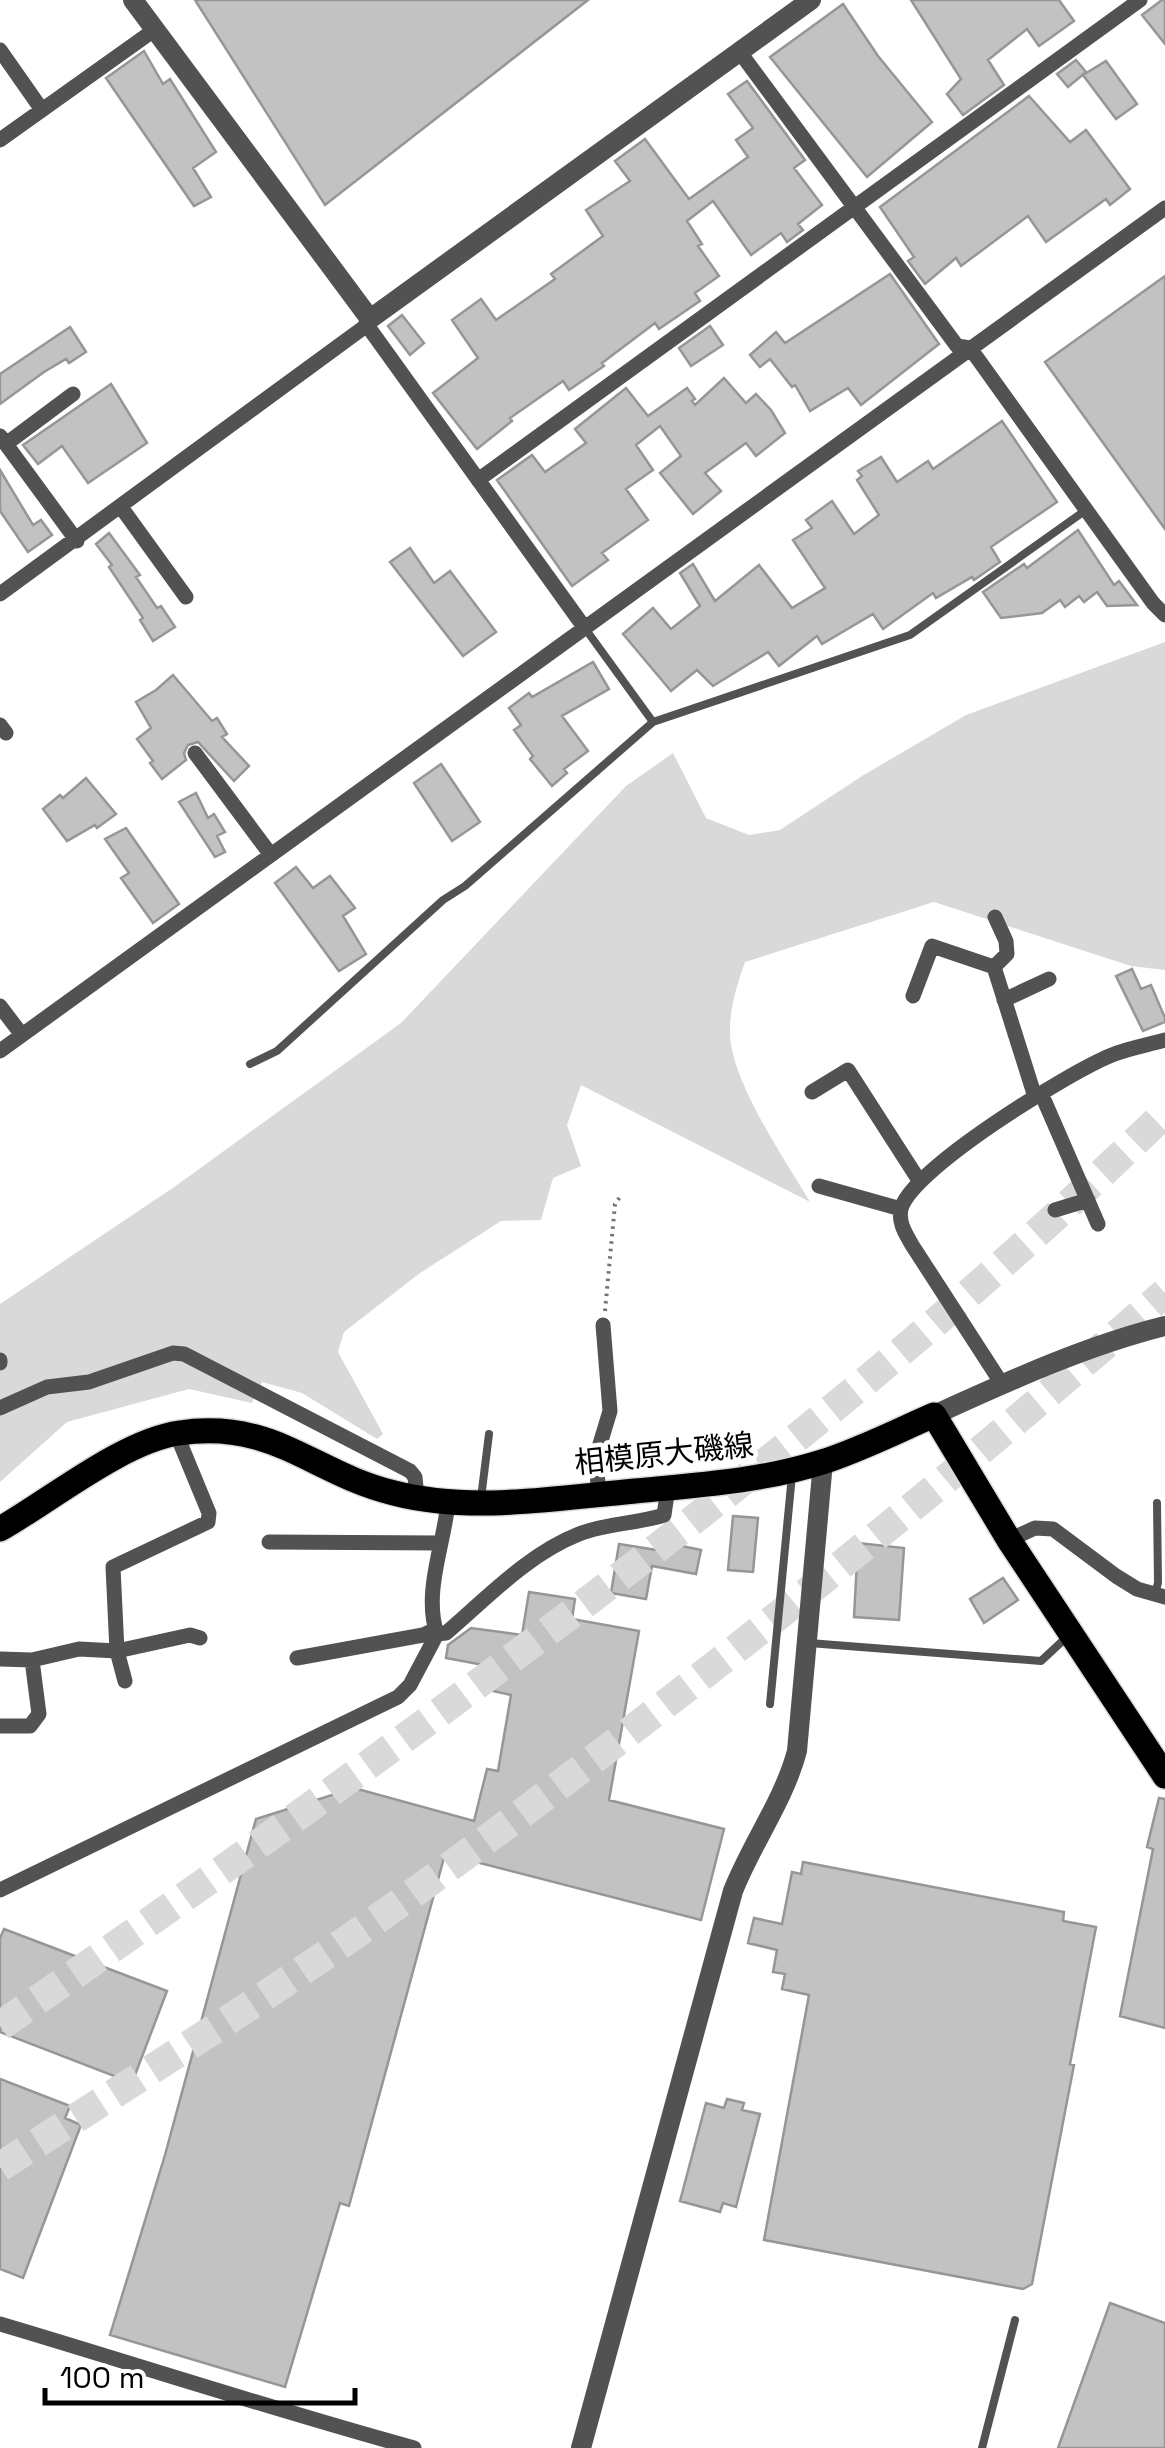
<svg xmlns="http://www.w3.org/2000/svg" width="1165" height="2448" viewBox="0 0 1165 2448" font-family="'Space Grotesk','Noto Sans JP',sans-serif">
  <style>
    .green { fill: #d9d9d9 }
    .building { fill: #c2c2c2; stroke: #969696; stroke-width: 2.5 }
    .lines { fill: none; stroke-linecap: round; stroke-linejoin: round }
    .motorway-tunnel { stroke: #d9d9d9; stroke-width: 30; stroke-dasharray: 30 15; stroke-linecap: butt }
    .primary-casing { stroke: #dbdbdb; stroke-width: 28 }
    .path { stroke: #747474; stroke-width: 4; stroke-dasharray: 2.5 5; stroke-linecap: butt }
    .service { stroke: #525252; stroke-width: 8 }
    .minor { stroke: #525252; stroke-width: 15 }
    .tertiary { stroke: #525252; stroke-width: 20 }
    .primary { stroke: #000; stroke-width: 25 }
    .labels { text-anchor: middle; stroke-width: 9; stroke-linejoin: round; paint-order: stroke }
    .street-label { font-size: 30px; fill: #000; stroke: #fff }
  </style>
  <rect width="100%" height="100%" fill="#fff"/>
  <!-- green -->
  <path class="green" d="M1165 642V970L1131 966 934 902 745 962C737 985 730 1006 730 1031 729 1078 785 1160 810 1202L581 1085 567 1125 581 1166 553 1178 541 1220 501 1221 420 1273 344 1332 338 1352 383 1434 377 1439 302 1393 262 1382 252 1403 189 1389 67 1422 0 1482V1304L177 1185 401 1023 626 786 673 753 706 818 749 835 780 830 862 776 966 715Z"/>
  <!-- building -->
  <path class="building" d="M195 0H588L325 205Z
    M911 0H1059L1074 21 1039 46 1027 29 988 60 1004 85 963 115 947 94 961 79Z
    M1162 0H1165V44L1142 15Z
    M843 4 878 56 932 122 867 177 770 57Z
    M144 51 163 84 170 79 216 152 193 168 211 197 194 206 106 78Z
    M1076 60 1086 72 1068 87 1057 74Z
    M1106 61 1137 104 1116 119 1083 75Z
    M747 81 805 160 794 168 822 205 798 224 803 230 787 242 781 233 751 255 713 201 687 221 702 244 698 246 719 276 695 293 700 301 659 329 655 323 602 363 604 366 569 390 563 381 510 418 512 421 477 449 433 393 478 358 452 320 481 299 496 320 555 279 551 274 603 236 586 210 630 181 615 161 645 139 689 199 748 157 736 140 753 128 728 94Z
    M1029 96 1070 142 1086 130 1130 189 1110 205 1106 199 1046 242 1028 216 961 266 956 258 925 284 908 261 914 257 880 207Z
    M890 274 939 344 861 405 848 388 810 411 795 385 792 387 770 359 760 367 750 355 776 332 785 343Z
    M1165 276V529L1045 362Z
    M402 315 424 343 410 355 388 326Z
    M710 326 723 345 691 366 679 348Z
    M70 327 86 352 69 363 66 359 44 372 0 404V374Z
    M724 378 746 403 756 394 771 410 785 433 756 456 746 443 705 473 721 491 693 514 660 473 681 456 660 426 636 445 653 470 626 489 648 520 602 553 608 560 572 586 497 480 532 455 545 472 586 443 575 429 626 388 648 416 687 388 695 399 692 401 695 405Z
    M111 384 147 443 88 483 62 446 38 464 23 445Z
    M1002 421 1057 502 991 547 1000 562 974 580 972 577 936 598 933 593 883 629 873 614 822 644 817 636 779 666 768 652 713 686 697 670 671 691 623 634 653 608 671 629 700 606 680 573 693 564 715 601 759 565 792 608 825 588 793 540 812 528 806 520 832 501 854 534 879 515 857 480 862 476 858 471 881 457 897 482 928 461 933 469Z
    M0 470 33 525 41 520 52 535 28 552 0 511Z
    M1078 530 1114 585 1119 581 1137 605 1107 606 1097 592 1084 602 1079 596 1065 607 1060 600 1042 613 1001 618 983 592 1024 564 1027 568Z
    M109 533 140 575 136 577 157 608 161 606 175 627 153 641 140 620 143 618 109 567 112 565 96 544Z
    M410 548 434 583 450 571 496 632 463 656 390 562Z
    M593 662 609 689 562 716 588 751 564 769 567 773 552 786 530 759 533 756 514 730 521 725 509 708 529 693 532 697Z
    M173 675 212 721 217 718 227 734 222 737 249 766 234 781 198 742 188 745 184 753 186 760 162 779 150 763 153 761 137 739 151 728 136 702 156 690Z
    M441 764 480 822 452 841 414 783Z
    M86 778 116 814 97 828 95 825 67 841 43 809 60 795 63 798Z
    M196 793 208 818 214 814 225 832 217 836 225 852 215 857 179 802Z
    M126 828 179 904 153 923 121 878 129 873 105 839Z
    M296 867 313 888 330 876 355 908 343 916 366 954 339 971 275 883Z
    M1132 969 1141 989 1151 985 1165 1018V1022L1143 1031 1116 976Z
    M733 1516 758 1518 753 1572 728 1570Z
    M858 1543 904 1548 899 1620 854 1617Z
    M619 1544 657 1550 658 1545 676 1549 677 1545 701 1550 696 1574 652 1566 646 1599 611 1593Z
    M1003 1578 1018 1600 984 1623 970 1599Z
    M529 1592 575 1599 572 1619 639 1631 609 1800 724 1829 701 1920 445 1854 349 2206 340 2203 285 2387 110 2335 165 2155 256 1819 354 1788 474 1821 487 1769 498 1771 511 1695 484 1689 489 1666 446 1658 448 1645 471 1628 522 1635Z
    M1159 1798 1165 1799V2028L1120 2016 1153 1849 1147 1847Z
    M803 1862 1064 1912 1063 1921 1096 1927 1070 2064 1074 2065 1032 2284 1023 2289 764 2240 809 1995 782 1989 785 1974 773 1972 777 1950 748 1943 754 1918 782 1924 792 1872 801 1874Z
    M4 1929 167 1991 132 2083 0 2032V1938Z
    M0 2079 70 2106 65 2118 81 2125 23 2278 0 2269Z
    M727 2099 744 2103 742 2110 760 2114 736 2207 723 2203 720 2212 680 2201 706 2103 724 2108Z
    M1110 2303 1165 2323V2448H1058Z"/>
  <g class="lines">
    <!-- motorway-tunnel -->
    <path class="motorway-tunnel" d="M0 2026C200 1888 396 1747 588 1601 789 1448 985 1289 1165 1113
      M0 2167C133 2081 268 1997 397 1905 663 1713 918 1508 1165 1293"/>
    <defs>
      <path id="primary" d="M0 1529C51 1500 123 1441 179 1433 274 1419 312 1473 394 1493 471 1513 557 1498 635 1491 698 1485 762 1481 822 1462 860 1450 897 1431 934 1415L1009 1540 1165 1776"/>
    </defs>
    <!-- primary casing -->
    <use href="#primary" class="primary-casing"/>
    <!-- path -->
    <path class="path" d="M605 1311 615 1204 620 1197"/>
    <!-- service -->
    <path class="service" d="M584 627 653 722
      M250 1064 277 1051 443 900 465 886 653 722 910 635 1086 510
      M481 1498 489 1434
      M1155 1593 1158 1583 1157 1503
      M809 1643 1041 1661 1069 1635
      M770 1704 792 1475
      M982 2448 1015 2320"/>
    <!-- minor -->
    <path class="minor" d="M0 50 42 110
      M739 51 957 346 970 348 1153 603 1165 615
      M0 140 150 33 158 31
      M370 319 369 328 584 627
      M0 436 77 541
      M6 444 73 394
      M478 480 1140 0
      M121 507 186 597
      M0 594 363 328 370 319
      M0 725 6 733
      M195 753 271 855
      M994 967 1007 954 1006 941 995 917
      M913 996 932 946 994 967 1035 1097
      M1004 1000 1049 979
      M0 1006 22 1035
      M0 1051 1165 208
      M812 1092 848 1070 920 1182
      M1041 1093 1098 1224
      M819 1186 901 1209
      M1055 1210 1088 1200
      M0 1360V1363
      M1002 1384 912 1245C906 1234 898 1223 901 1209 911 1169 1071 1071 1112 1055 1129 1048 1148 1045 1165 1040
      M0 1408 47 1387 89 1382 173 1353 184 1354 410 1471 415 1477 417 1497
      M598 1494 597 1454 610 1411 603 1325
      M1009 1540 1035 1528 1053 1529 1116 1576 1137 1589 1165 1597
      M269 1542 440 1543
      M437 1634C423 1593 444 1544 448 1503
      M297 1658 423 1635 436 1629
      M0 1659 32 1660 79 1649 117 1651 113 1567 208 1522 209 1513 176 1433
      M125 1681 117 1651 190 1635 200 1638
      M0 1726H30L39 1714 32 1660
      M0 1890 398 1697 410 1685 437 1634 446 1633C487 1598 528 1554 579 1534 607 1523 636 1524 664 1515L668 1488
      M0 2324C138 2365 275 2410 414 2448"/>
    <!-- tertiary -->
    <path class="tertiary" d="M133 0 370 319 811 0
      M934 1415C1009 1381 1085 1346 1165 1326
      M581 2448 733 1891C752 1843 784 1800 797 1751L823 1462"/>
    <!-- primary -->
    <use href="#primary" class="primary"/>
  </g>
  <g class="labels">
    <!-- street labels -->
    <g class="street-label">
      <text transform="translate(664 1454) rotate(-6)" y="10">相模原大磯線</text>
    </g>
  </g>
  <!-- scale -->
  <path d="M45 2388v15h310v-15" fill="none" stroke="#000000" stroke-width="5"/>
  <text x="60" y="2388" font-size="30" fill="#000000" stroke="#ffffff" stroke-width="8" paint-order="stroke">100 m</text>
</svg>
